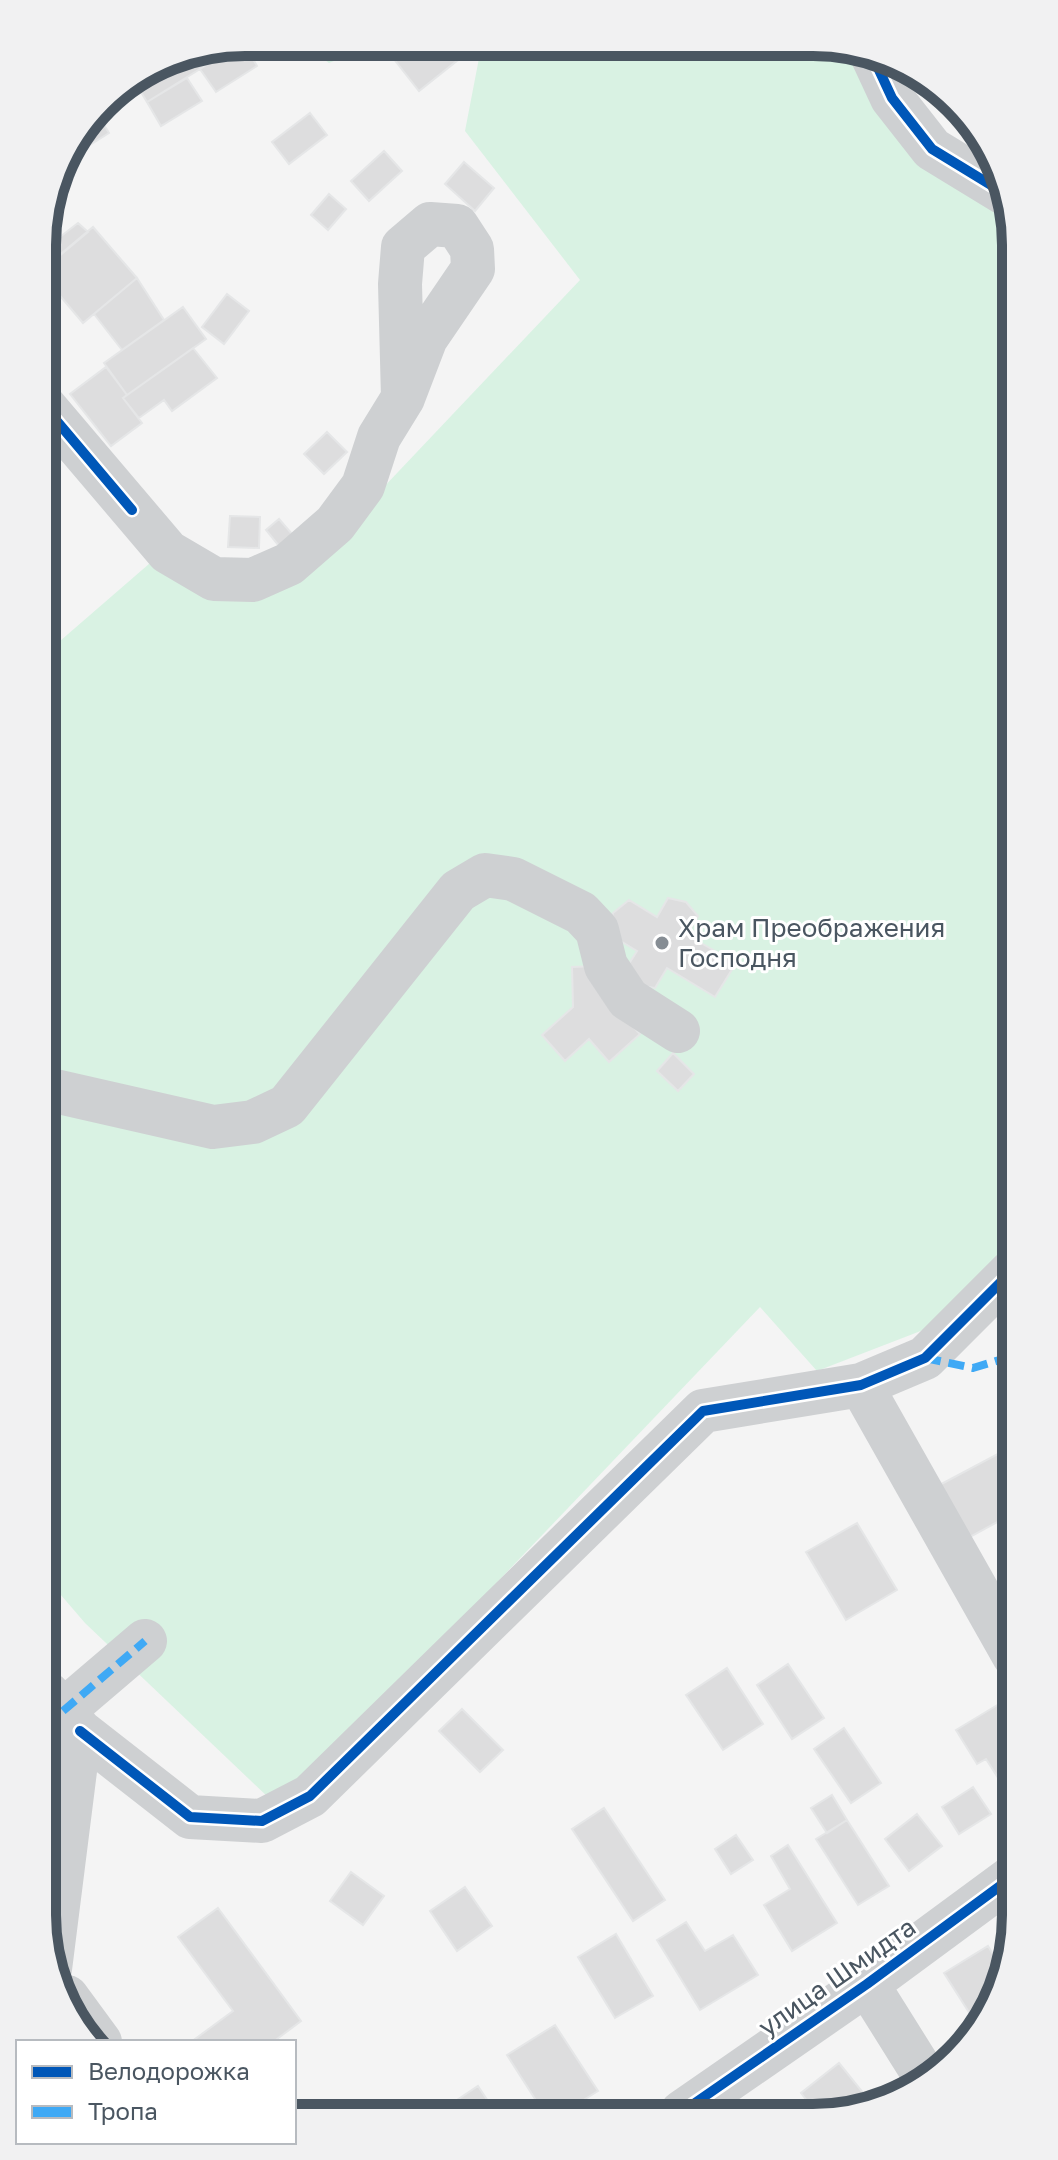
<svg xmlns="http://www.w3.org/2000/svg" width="1058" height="2160" viewBox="0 0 1058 2160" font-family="'Golos Text',sans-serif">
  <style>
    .green { fill: #d9f2e3 }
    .building { fill: #ddddde; stroke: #e5e6e7; stroke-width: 2 }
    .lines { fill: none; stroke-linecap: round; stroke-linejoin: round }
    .minor { stroke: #ced0d2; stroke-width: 44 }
    .quiet { stroke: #3fa9f5; stroke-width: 8; stroke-dasharray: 16 8; stroke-linecap: butt }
    .cycleway-casing { stroke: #fff; stroke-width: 15 }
    .cycleway { stroke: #0057b8; stroke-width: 10 }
    .poi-dot { fill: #868d94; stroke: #fff; stroke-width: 3 }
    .labels { text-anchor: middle; stroke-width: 6; stroke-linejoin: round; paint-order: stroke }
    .poi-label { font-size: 26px; fill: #4a5661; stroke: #fff; text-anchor: start }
    .street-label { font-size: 26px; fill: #4a5661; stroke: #fff }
    .rim { fill: none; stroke: #4a5661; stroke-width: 10 }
  </style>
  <rect width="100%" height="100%" fill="#f4f4f4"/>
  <!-- green -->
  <path class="green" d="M301 42 365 43 358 51 329 63Z
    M474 43 852 46 1009 212 1013 1253 944 1322 817 1371 760 1307 292 1797 270 1799 85 1623 48 1580 45 654 157 557 290 586 580 280 465 131 480 53Z"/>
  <!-- building -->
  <path class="building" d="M243 42 257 66 216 92 200 69Z
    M394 43H444L458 60 419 91 386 49Z
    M210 49 216 59 147 102 133 79 168 57Z
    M187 78 202 101 161 126 147 102Z
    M96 112 109 133 61 163 63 155Z
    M310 113 327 135 289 164 272 142Z
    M384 151 402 171 369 201 351 181Z
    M65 161 74 176 53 188 61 163Z
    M464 162 494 188 475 211 445 184Z
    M329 194 346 209 328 230 311 215Z
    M78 223 88 232 46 267 44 242 55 232 60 237Z
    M93 227 137 278 83 323 44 277V268Z
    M137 278 164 320 122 350 94 314Z
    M227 294 249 311 224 344 202 327Z
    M183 307 206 339 127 395 104 363Z
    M193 348 217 378 172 411 164 400 139 418 123 398Z
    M106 367 127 395 123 398 142 423 111 446 70 394Z
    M327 432 347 452 324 474 304 454Z
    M230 516 260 517 259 548 228 547Z
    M279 519 293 535 279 546 266 530Z
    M668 898 686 902 698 916 687 935 736 963 715 997 667 968 655 988 637 985 625 970 637 951 609 934 613 913 629 900 657 917Z
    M596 966V986L640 1034 609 1062 589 1039 565 1061 542 1035 573 1007 572 967Z
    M673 1053 694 1074 678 1091 657 1071Z
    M1007 1449 1014 1462V1522L1010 1515 961 1542 932 1489Z
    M857 1523 897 1590 846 1620 806 1552Z
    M1014 1594V1632L997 1604Z
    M788 1664 824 1718 792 1739 757 1685Z
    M727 1668 763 1724 723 1750 686 1695Z
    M1004 1701 1015 1718V1791L1009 1795 986 1759 977 1764 956 1730Z
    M462 1709 503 1750 480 1772 439 1731Z
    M844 1728 881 1783 851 1803 814 1749Z
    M973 1787 991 1814 959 1834 942 1807Z
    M832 1795 847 1820 827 1833 811 1808Z
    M604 1808 665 1900 633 1921 572 1829Z
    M917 1814 942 1846 909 1871 885 1839Z
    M847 1820 889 1886 858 1905 816 1839Z
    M736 1835 753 1860 731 1874 715 1849Z
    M788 1845 837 1923 792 1951 764 1905 790 1889 771 1856Z
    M351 1872 384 1896 363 1925 330 1901Z
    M465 1887 492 1926 457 1951 430 1911Z
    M218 1908 301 2021 273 2042H191L233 2011 178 1937Z
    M686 1922 705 1951 733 1935 758 1975 700 2010 657 1940Z
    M616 1934 653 1996 615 2018 578 1957Z
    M988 1946 1005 1974 1000 1993 979 2028 944 1973Z
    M555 2025 598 2091 564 2112 544 2113 507 2055Z
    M839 2063 873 2105 866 2111H815L801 2093Z
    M478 2086 496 2113H457L451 2104Z"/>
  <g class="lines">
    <!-- minor -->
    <path class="minor" d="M872 55 892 98 932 149 1009 196
      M44 406 168 552 214 579 253 580 289 564 335 524 363 486 379 437 403 398 426 338 473 269 472 249 457 226 430 224 403 247 400 284 403 398
      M46 1089 213 1127 253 1122 287 1106 458 891 485 875 513 879 581 913 597 930 606 966 628 999 678 1031
      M861 1385 1014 1656
      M48 1694 80 1731 50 1969
      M63 1711 145 1641
      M80 1731 190 1817 262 1821 310 1796 703 1411 861 1385 925 1358 1013 1270
      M867 1984 924 2075
      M67 1997 100 2042
      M682 2112 867 1984 1015 1875"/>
    <!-- quiet -->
    <path class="quiet" d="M925 1358 973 1368 1013 1356
      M63 1711 145 1641"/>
    <defs>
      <path id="cycleway" d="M872 55 892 98 932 149 1009 196
        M44 406 132 510
        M80 1731 190 1817 262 1821 310 1796 703 1411 861 1385 925 1358 1013 1270
        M682 2112 867 1984 1015 1875"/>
    </defs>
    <!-- cycleway casing -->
    <use href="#cycleway" class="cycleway-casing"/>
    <!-- cycleway -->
    <use href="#cycleway" class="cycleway"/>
  </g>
  <!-- markers -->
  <circle class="poi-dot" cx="662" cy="943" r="8"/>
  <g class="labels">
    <!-- poi labels -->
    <g class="poi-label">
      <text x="678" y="937">Храм Преображения<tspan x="678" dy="30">Господня</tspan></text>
    </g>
    <!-- street labels -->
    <g class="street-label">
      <text transform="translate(837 1977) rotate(-35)" y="9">улица Шмидта</text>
    </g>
  </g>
  <!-- crop -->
  <path d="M0 0H1058V2160H0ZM245 56H813A189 189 0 0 1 1002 245V1915A189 189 0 0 1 813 2104H245A189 189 0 0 1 56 1915V245A189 189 0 0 1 245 56Z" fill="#f1f1f2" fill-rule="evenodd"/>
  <path class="rim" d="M245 56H813A189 189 0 0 1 1002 245V1915A189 189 0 0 1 813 2104H245A189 189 0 0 1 56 1915V245A189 189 0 0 1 245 56Z"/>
  <!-- legend -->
  <rect x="16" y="2040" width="280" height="104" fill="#ffffff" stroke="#b7bbc0" stroke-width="2"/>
  <rect x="32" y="2066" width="40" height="12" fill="#0057b8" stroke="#b7bbc0" stroke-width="2"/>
  <text x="88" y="2080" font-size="24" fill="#4a5661">Велодорожка</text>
  <rect x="32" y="2106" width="40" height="12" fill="#3fa9f5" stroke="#b7bbc0" stroke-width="2"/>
  <text x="88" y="2120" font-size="24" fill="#4a5661">Тропа</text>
</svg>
